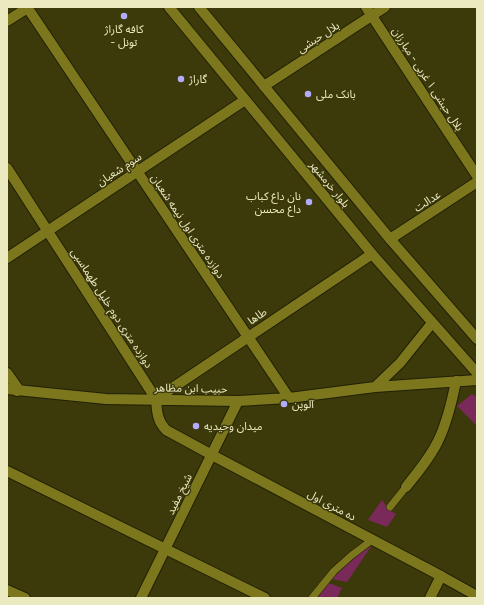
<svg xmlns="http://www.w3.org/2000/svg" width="484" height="605" viewBox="0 0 484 605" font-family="Figtree,'Noto Sans Arabic',sans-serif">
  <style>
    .green { fill: #7a295b }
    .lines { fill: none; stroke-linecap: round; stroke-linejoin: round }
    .pedestrian-casing { stroke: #212005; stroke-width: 8 }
    .minor-casing { stroke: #212005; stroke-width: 12 }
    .tertiary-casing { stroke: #212005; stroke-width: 12 }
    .secondary-casing { stroke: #212005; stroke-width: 12 }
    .pedestrian { stroke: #7c771d; stroke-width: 7 }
    .minor { stroke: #7c771d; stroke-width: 10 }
    .tertiary { stroke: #7c771d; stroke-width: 10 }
    .secondary { stroke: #7c771d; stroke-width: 10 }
    .poi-dot { fill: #b1adfa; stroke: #3c390a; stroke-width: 1.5 }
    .labels { text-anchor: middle; stroke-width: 3; stroke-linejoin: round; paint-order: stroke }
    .poi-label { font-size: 11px; fill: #eae9c0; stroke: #3c390a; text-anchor: start }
    .street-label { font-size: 11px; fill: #eae9c0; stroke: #3c390a }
  </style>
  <rect width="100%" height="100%" fill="#3c390a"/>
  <!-- green -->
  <path class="green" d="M472 394 477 397V426L457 406Z
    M382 500 389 510 396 514 387 527 368 520Z
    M372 545 347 582 332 579C345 566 357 554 372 545Z
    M329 583 342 588 337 598H317Z"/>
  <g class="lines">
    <defs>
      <path id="pedestrian" d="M390 507 406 487
        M312 598 334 571 352 555 372 540"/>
      <path id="minor" d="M27 7 289 398
        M366 7 477 176
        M7 21 29 7
        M7 168 156 399C157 411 157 421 166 430L212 455
        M7 373 19 390 17 391
        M375 387 400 363 432 323
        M7 389 106 399 238 401 289 398 375 387 477 380
        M156 399 372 254
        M7 471 265 598
        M406 487C417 473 430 458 438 441 447 423 452 401 456 381
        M441 576 477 596
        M7 590 25 598"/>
      <path id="tertiary" d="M264 86 385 7
        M390 239 477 182
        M212 455 441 576 430 598
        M141 598 238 401"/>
      <path id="secondary" d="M169 7 372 254 477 373
        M199 7 390 239 477 339
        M7 258 245 100"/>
    </defs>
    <!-- pedestrian casing -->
    <use href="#pedestrian" class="pedestrian-casing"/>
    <!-- minor casing -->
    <use href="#minor" class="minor-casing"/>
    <!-- tertiary casing -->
    <use href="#tertiary" class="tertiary-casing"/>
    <!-- secondary casing -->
    <use href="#secondary" class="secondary-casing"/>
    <!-- pedestrian -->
    <use href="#pedestrian" class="pedestrian"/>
    <!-- minor -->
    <use href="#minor" class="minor"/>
    <!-- tertiary -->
    <use href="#tertiary" class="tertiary"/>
    <!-- secondary -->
    <use href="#secondary" class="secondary"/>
  </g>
  <!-- markers -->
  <g class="poi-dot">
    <circle cx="124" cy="16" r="4"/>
    <circle cx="181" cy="79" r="4"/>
    <circle cx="308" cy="94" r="4"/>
    <circle cx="309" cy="202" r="4"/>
    <circle cx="284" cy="404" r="4"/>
    <circle cx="196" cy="426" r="4"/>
  </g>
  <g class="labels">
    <!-- poi labels -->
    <g class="poi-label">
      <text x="124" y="33" text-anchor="middle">کافه گاراژ<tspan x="124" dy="13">- تونل</tspan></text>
      <text x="189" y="83">گاراژ</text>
      <text x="316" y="98">بانک ملی</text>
      <text x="301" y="200" text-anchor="end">نان داغ کباب<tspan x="301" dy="13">داغ محسن</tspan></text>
      <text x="292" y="408">آلوپن</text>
      <text x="204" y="430">میدان وحیدیه</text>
    </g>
    <!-- street labels -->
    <g class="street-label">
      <text transform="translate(318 37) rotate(-33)" y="4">بلال حبشی</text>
      <text transform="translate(428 79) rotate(57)" y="4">بلال حبشی ۱ غربی - مبارزان</text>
      <text transform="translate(119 169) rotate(-33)" y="4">سوم شعبان</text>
      <text transform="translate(330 184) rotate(51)" y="4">بلوار خرمشهر</text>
      <text transform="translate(427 201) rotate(-33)" y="4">عدالت</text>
      <text transform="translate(188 226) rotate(56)" y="4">دوازده متری اول نیمه شعبان</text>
      <text transform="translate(112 308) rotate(57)" y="4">دوازده متری دوم خلیل طهماسبی</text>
      <text transform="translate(257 316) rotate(-34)" y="4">طاها</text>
      <text transform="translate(191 388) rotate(1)" y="4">حبیب ابن مظاهر</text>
      <text transform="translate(179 494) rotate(-64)" y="4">شیخ مفید</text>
      <text transform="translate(332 505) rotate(28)" y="4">ده متری اول</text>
    </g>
  </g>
  <!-- border -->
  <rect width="484" height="605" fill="none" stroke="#eae9c0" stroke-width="16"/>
</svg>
